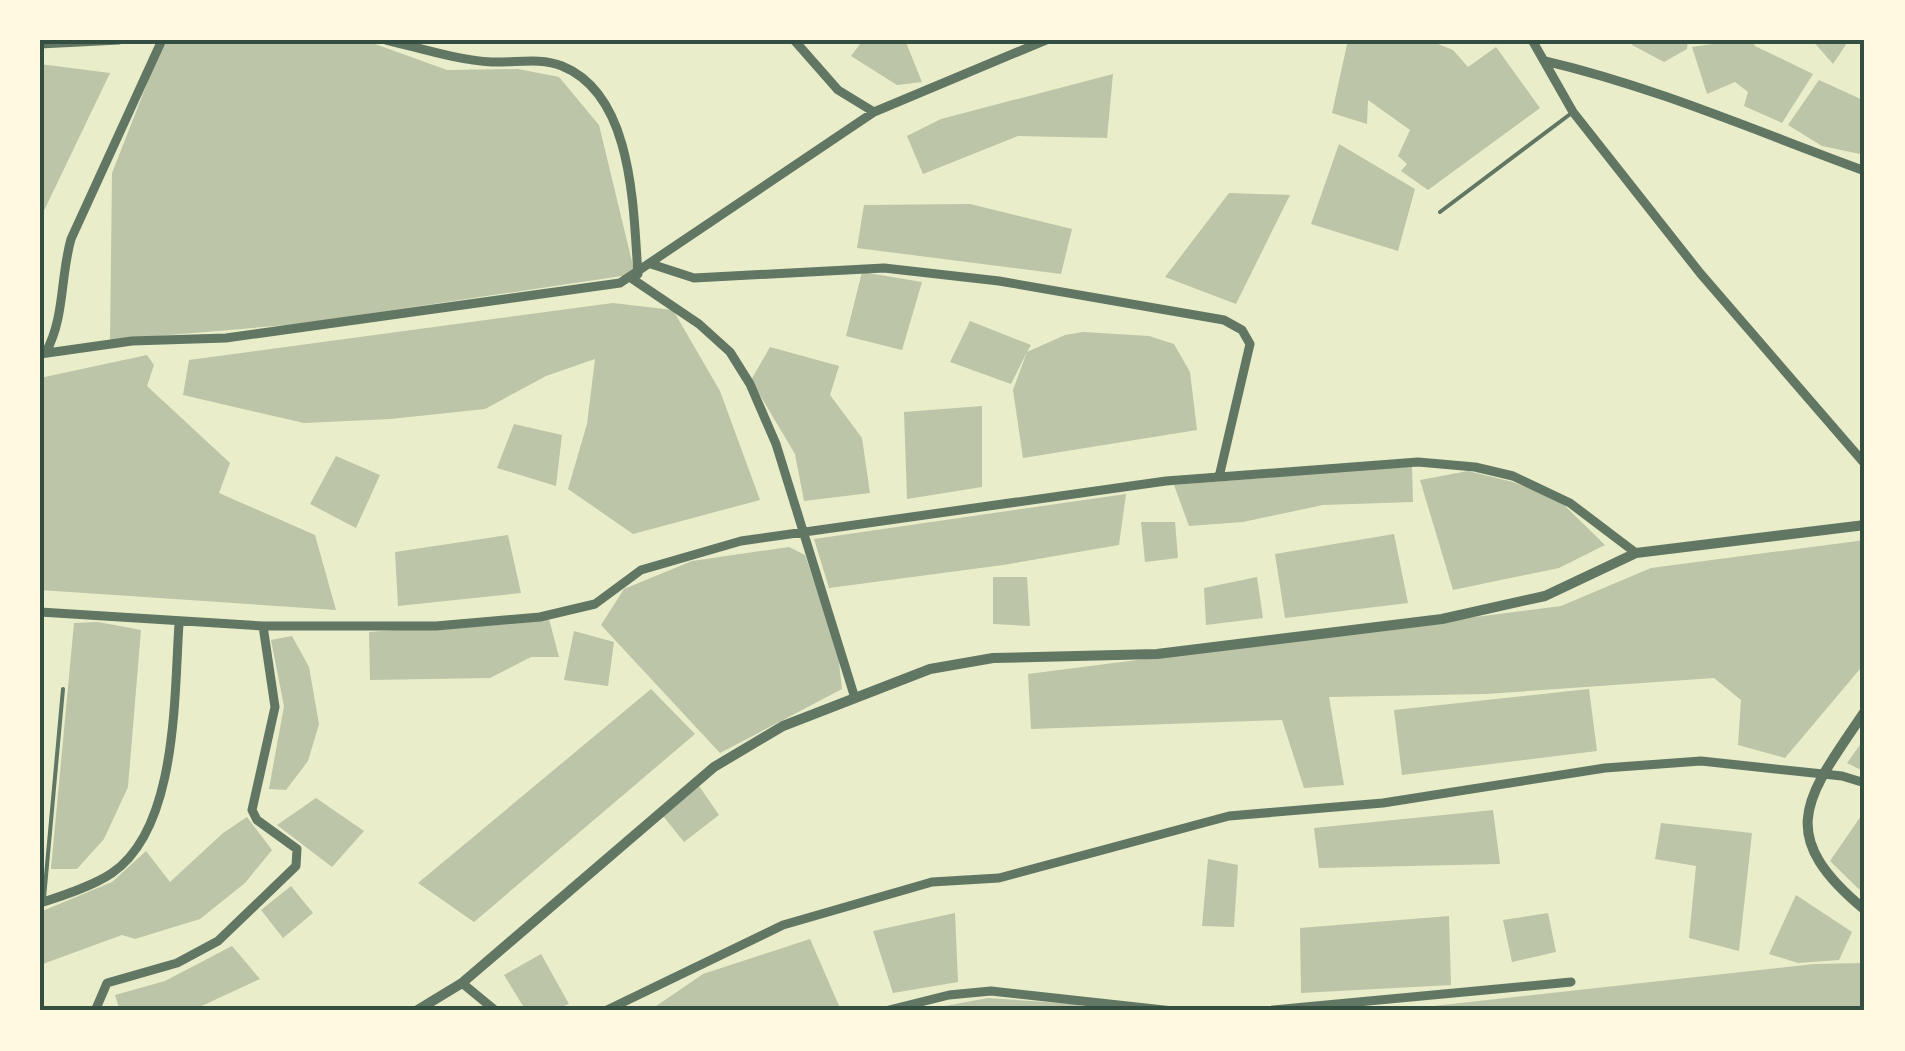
<svg xmlns="http://www.w3.org/2000/svg" width="1905" height="1051" viewBox="0 0 1905 1051" font-family="Raleway,sans-serif">
  <style>
    .building { fill: #bcc5a7 }
    .lines { fill: none; stroke-linecap: round; stroke-linejoin: round }
    .service { stroke: #617663; stroke-width: 4 }
    .minor { stroke: #617663; stroke-width: 9 }
    .tertiary { stroke: #617663; stroke-width: 10 }
    .neatline { fill: none; stroke: #344e41; stroke-width: 4 }
  </style>
  <rect width="100%" height="100%" fill="#e9edc9"/>
  <!-- building -->
  <path class="building" d="M205 40 375 44 447 70 518 69 559 77 599 125 635 274 299 324 110 340 112 173 163 43Z
    M863 40H905L922 82 897 85 851 56Z
    M1348 40H1428L1453 50 1468 67 1496 47 1540 108 1428 190 1401 171 1407 164 1398 156 1410 130 1368 100 1367 124 1332 113Z
    M1634 40H1688L1687 49 1664 62 1632 45Z
    M1717 40H1752L1755 46 1813 74 1782 123 1744 106 1748 92 1735 82 1707 94 1692 47 1719 43Z
    M1812 40H1849L1833 64Z
    M40 64 110 73 40 219Z
    M1113 74 1107 138 1018 136 923 174 907 136 941 119Z
    M1819 80 1865 101V155L1822 146 1788 125Z
    M1339 144 1415 189 1398 251 1311 224Z
    M1229 193 1290 195 1236 304 1165 277Z
    M970 204 1072 229 1061 274 857 248 864 205Z
    M862 272 922 282 902 350 846 336Z
    M613 303 673 310 720 391 760 500 633 534 568 489 587 424 595 359 546 376 485 409 390 419 304 423 183 395 189 360Z
    M970 321 1031 345 1027 352 1065 335 1083 332 1149 336 1174 344 1190 372 1197 430 1023 458 1013 390 1027 352 1011 384 950 362Z
    M770 347 839 366 830 395 862 438 870 493 804 501 795 454 751 380Z
    M147 355 154 365 147 386 230 463 219 493 315 535 336 610 40 590V378Z
    M982 406V487L907 499 904 412Z
    M514 424 562 435 556 486 497 468Z
    M336 456 380 475 356 528 310 504Z
    M1412 466 1413 502 1323 505 1243 522 1189 526 1174 485Z
    M1468 471 1513 482 1561 502 1605 545 1559 568 1453 590 1420 480Z
    M1126 494 1119 545 1003 565 829 588 814 539Z
    M1141 522H1175L1178 558 1145 562Z
    M1394 534 1408 603 1285 618 1275 554Z
    M508 535 521 593 398 606 395 552Z
    M1865 540V663L1785 758 1738 745 1741 700 1714 678 1486 694 1329 697 1344 785 1304 788 1282 720 1031 729 1028 674 1561 606 1651 568Z
    M789 547 805 555 838 653 842 689 720 753 601 625 624 589 692 561Z
    M993 577H1027L1030 626 993 624Z
    M1257 577 1263 618 1206 625 1204 588Z
    M549 619 559 657H531L490 678 370 680 369 632Z
    M98 622 141 630 128 787 104 839 77 869H51L74 623Z
    M574 631 614 642 608 686 564 680Z
    M292 636 309 667 319 724 308 761 286 790 269 789 284 706 271 640Z
    M651 689 695 734 474 922 418 883Z
    M1589 689 1597 751 1402 775 1394 710Z
    M1865 738V772L1847 763Z
    M699 786 719 815 684 842 663 816Z
    M316 798 364 831 332 867 277 825Z
    M1493 810 1500 864 1319 868 1314 828Z
    M1861 816 1865 818V895L1830 861Z
    M247 817 272 850 245 883 200 919 135 939 122 935 40 965V912L112 882 146 851 170 882 223 833Z
    M1661 823 1752 833 1739 951 1689 938 1696 866 1655 859Z
    M1208 859 1238 865 1234 927 1202 926Z
    M291 886 313 913 283 938 261 910Z
    M1796 895 1852 932 1839 960 1798 963 1769 954Z
    M955 913 958 982 893 993 873 931Z
    M1548 913 1556 952 1512 962 1503 920Z
    M1449 916 1451 985 1301 993 1300 928Z
    M810 939 840 1008 649 1011 703 974Z
    M232 946 260 979 191 1011H120L115 995 165 981Z
    M541 954 569 1004 551 1011H526L504 975Z
    M1865 963V1011H1388L1814 964Z
    M988 998 1075 1004 1097 1010 918 1011Z"/>
  <g class="lines">
    <!-- service -->
    <path class="service" d="M1440 212 1573 112
      M44 898 63 689"/>
    <!-- minor -->
    <path class="minor" d="M386 40C420 48 457 60 492 62 515 63 540 57 562 66 634 95 633 209 638 274
      M794 40 838 90 874 112
      M1532 40 1573 112 1700 273 1865 464
      M40 44 119 40
      M1545 61C1656 87 1758 132 1865 171
      M651 264 694 278 884 268 999 281 1224 320 1242 330 1250 344 1219 477
      M631 278 699 324 730 352 750 384 776 444 854 695
      M46 352C65 317 60 278 71 239L162 40
      M40 354 132 341 226 338 620 283 874 112 1046 40
      M40 612 263 626H436L540 617 595 604 641 570 741 541 1166 481 1418 462 1475 467 1513 476 1570 503 1636 553
      M40 903C62 896 93 886 112 873 178 828 174 695 179 624
      M462 983 496 1011
      M95 1011 107 983 177 963 218 941 296 866 297 849 257 820 252 810 275 707 263 626
      M605 1011 783 925 932 882 999 878 1229 816 1383 803 1605 768 1701 761 1842 776 1865 783
      M885 1011 949 995 991 991 1173 1011
      M1263 1011 1571 982"/>
    <!-- tertiary -->
    <path class="tertiary" d="M1865 711C1807 797 1772 833 1865 910
      M416 1011 462 983 714 767 783 726 930 669 993 658 1157 654 1442 619 1545 596 1636 553 1865 525"/>
  </g>
  <!-- border -->
  <rect width="1905" height="1051" fill="none" stroke="#fefae0" stroke-width="85"/>
  <rect x="42" y="42" width="1820" height="966" class="neatline"/>
</svg>
